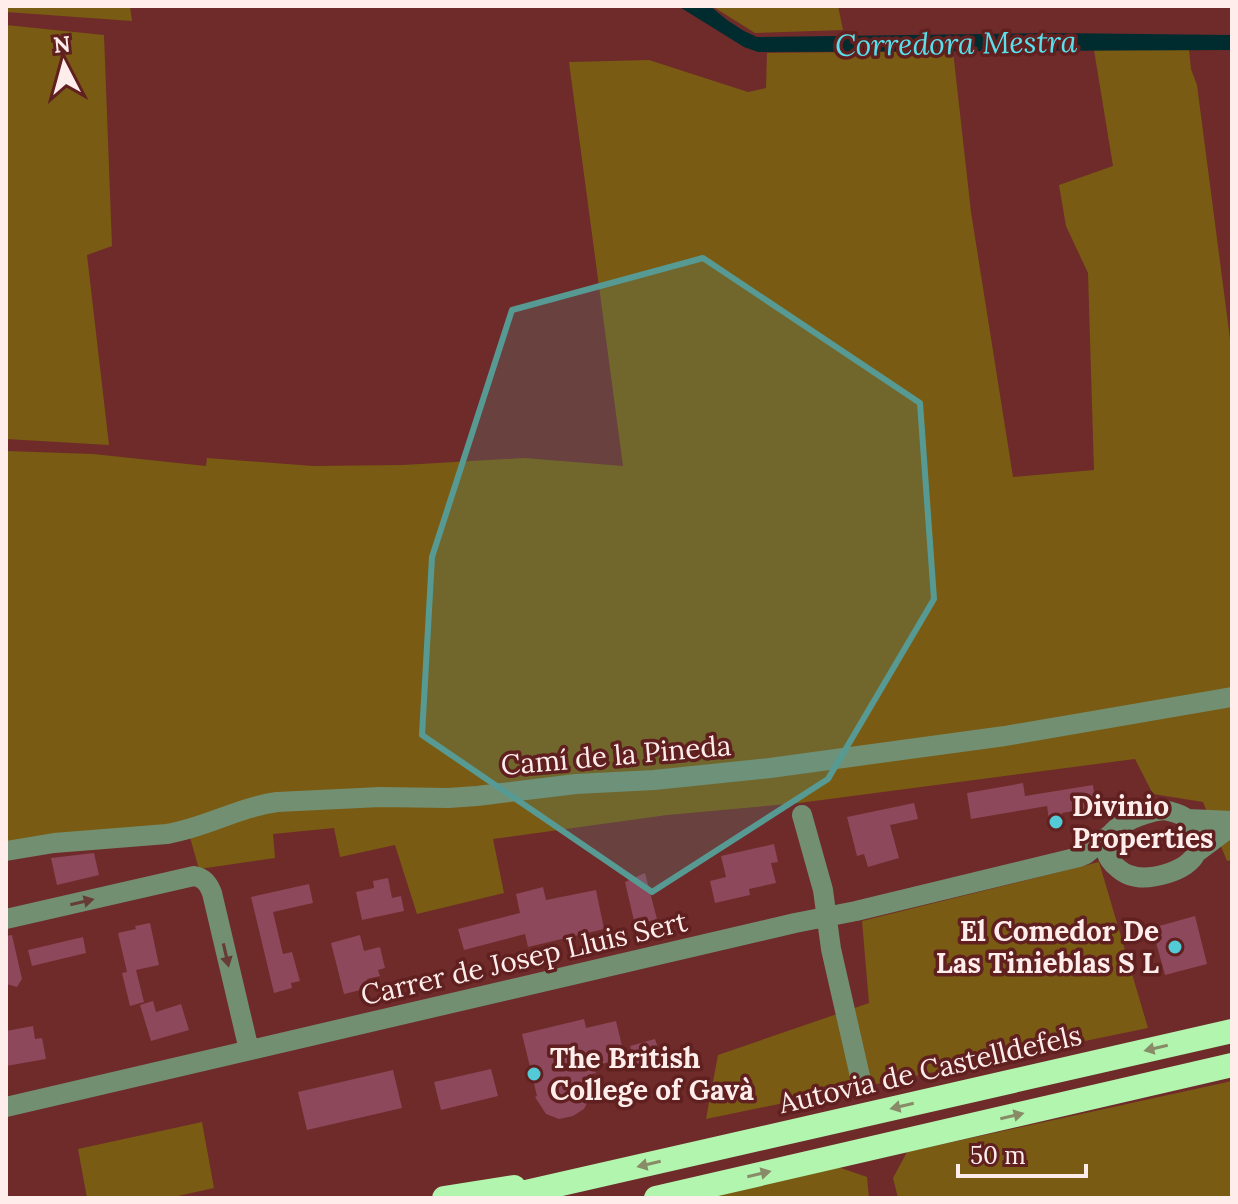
<svg xmlns="http://www.w3.org/2000/svg" width="1238" height="1204" viewBox="0 0 1238 1204" font-family="Lora,serif">
  <style>
    .green { fill: #795b13 }
    .water { fill: #002c30 }
    .building { fill: #8d485b }
    .lines { fill: none; stroke-linecap: round; stroke-linejoin: round }
    .minor { stroke: #738f72; stroke-width: 20 }
    .highway { stroke: #b1f5ae; stroke-width: 24 }
    .oneway { fill: #663c34 }
    .oneway2 { fill: #898a67 }
    .marked { fill: #579a94; fill-opacity: 0.2; stroke: #579a94; stroke-width: 6; stroke-linejoin: round }
    .poi-dot { fill: #52cbd7; stroke: #612020; stroke-width: 3 }
    .labels { text-anchor: middle; stroke-width: 7; stroke-linejoin: round; paint-order: stroke }
    .street-label { font-size: 28px; fill: #feedeb; stroke: #612020 }
    .poi-label { font-size: 28px; font-weight: bold; fill: #feedeb; stroke: #612020; text-anchor: start }
    .water-label { font-size: 30px; font-style: italic; fill: #58e0ec; stroke: #612020 }
  </style>
  <rect width="100%" height="100%" fill="#6e2b2a"/>
  <!-- green -->
  <path class="green" d="M6 6H130L132 21 6 12Z
    M712 6H838L843 30 755 33Z
    M6 25 104 35 112 246 87 255 109 445 6 439Z
    M1094 50H1189L1191 69 1197 85 1232 354V860L1227 861 1203 802 1153 794 1135 759 799 803 667 815 493 839 504 893 417 914 395 845 340 857 334 828 273 834 275 858 199 869 187 827 6 842V451L93 454 206 466 207 458 313 466 403 465 524 458 623 466 569 62 649 60 748 92 766 88 767 53 953 51 971 212 1013 477 1094 470 1088 273 1066 226 1059 185 1113 166Z
    M1099 862 1148 1028 706 1119 718 1055 869 1003 862 921Z
    M1232 1081V1198H898L893 1178 907 1152Z
    M202 1122 214 1188 169 1198H87L78 1149Z
    M838 1167 867 1177 869 1198H706Z"/>
  <!-- water -->
  <path class="water" d="M678 6H710L727 20 744 31 757 37 1052 33 1232 35V50L758 52 744 47Z"/>
  <!-- building -->
  <path class="building" d="M1023 783 1025 796 1093 785 1096 807 1062 813 1064 826 1050 828 1047 806 971 819 967 793Z
    M914 803 918 819 890 825 899 858 868 867 864 854 857 856 847 817Z
    M774 844 778 862 771 863 776 883 749 889 750 895 715 903 710 881 726 877 721 856Z
    M94 853 99 875 57 885 51 858Z
    M645 873 657 919 635 925 625 882Z
    M388 878 392 898 401 896 404 911 362 920 356 892 374 888 373 881Z
    M309 884 313 903 273 912 283 954 292 952 300 981 291 983 292 988 274 993 251 897Z
    M543 887 546 900 596 890 604 929 528 947 525 934 464 950 458 929 520 913 516 894Z
    M1195 916 1207 964 1165 975 1152 928Z
    M150 923 159 965 136 970 144 1002 130 1006 122 973 127 972 118 933 136 929 135 926Z
    M12 935 22 979 17 987 6 984V936Z
    M360 935 364 951 380 947 385 968 378 970 380 976 367 979 369 988 344 994 331 943Z
    M83 937 86 953 32 966 28 950Z
    M153 1001 156 1012 181 1004 189 1030 151 1041 140 1005Z
    M584 1019 586 1028 616 1021 625 1058 594 1066 596 1073 588 1075 592 1093 584 1109 573 1116 559 1119 546 1114 535 1097 537 1096 522 1034Z
    M33 1026 35 1039 42 1038 46 1059 6 1066V1031Z
    M655 1039 661 1057 636 1065 630 1046Z
    M491 1069 498 1096 441 1110 434 1082Z
    M393 1070 402 1108 307 1130 298 1092Z"/>
  <g class="lines">
    <!-- minor -->
    <path class="minor" d="M1164 810C1179 813 1193 818 1196 834 1197 839 1198 847 1196 853 1187 872 1148 882 1129 875 1123 873 1114 866 1110 860 1091 830 1143 812 1164 810Z
      M802 815 823 890 831 949 862 1085
      M1188 819 1232 821
      M6 851 54 843 167 834C205 828 239 807 277 802L380 797 448 798 477 796 576 784 654 780 770 768 1005 736 1232 697
      M1196 853 1232 826
      M6 919 194 876C204 878 208 883 212 893L249 1050
      M6 1107 795 923 856 911 1079 857 1086 854 1112 833"/>
    <!-- highway -->
    <path class="highway" d="M444 1198 514 1187
      M500 1198 1232 1031
      M656 1198 1232 1065"/>
  </g>
  <!-- one-way arrows -->
  <defs><path id="oneway-solid" d="M-6-.8H1V-3.2L6.5 0L1 3.2V.8H-6Z" transform="scale(2)"/></defs>
  <g class="oneway">
    <use href="#oneway-solid" transform="translate(82 902) rotate(-13)"/>
    <use href="#oneway-solid" transform="translate(226 955) rotate(77)"/>
  </g>
  <g class="oneway2">
    <use href="#oneway-solid" transform="translate(1156 1048) rotate(167)"/>
    <use href="#oneway-solid" transform="translate(902 1106) rotate(167)"/>
    <use href="#oneway-solid" transform="translate(1012 1116) rotate(-13)"/>
    <use href="#oneway-solid" transform="translate(649 1164) rotate(167)"/>
    <use href="#oneway-solid" transform="translate(759 1174) rotate(-13)"/>
  </g>
  <!-- marked area -->
  <path class="marked" d="M703 258 920 403 934 599 828 779 652 892 422 735 432 557 512 310Z"/>
  <!-- markers -->
  <g class="poi-dot">
    <circle cx="1056" cy="822" r="8"/>
    <circle cx="1175" cy="947" r="8"/>
    <circle cx="534" cy="1074" r="8"/>
  </g>
  <g class="labels">
    <!-- street labels -->
    <g class="street-label">
      <text transform="translate(616 755) rotate(-5)" y="10">Camí de la Pineda</text>
      <text transform="translate(524 958) rotate(-13)" y="10">Carrer de Josep Lluis Sert</text>
      <text transform="translate(930 1069) rotate(-13)" y="10">Autovia de Castelldefels</text>
    </g>
    <!-- poi labels -->
    <g class="poi-label">
      <text x="1072" y="816">Divinio<tspan x="1072" dy="32">Properties</tspan></text>
      <text x="1159" y="941" text-anchor="end">El Comedor De<tspan x="1159" dy="32">Las Tinieblas S L</tspan></text>
      <text x="550" y="1068">The British<tspan x="550" dy="32">College of Gavà</tspan></text>
    </g>
    <!-- water labels -->
    <g class="water-label">
      <text transform="translate(956 44) rotate(-1)" y="10">Corredora Mestra</text>
    </g>
  </g>
  <!-- border -->
  <rect width="1238" height="1204" fill="none" stroke="#feedeb" stroke-width="16"/>
  <!-- north arrow -->
  <g transform="translate(64 64) rotate(354)" stroke="#612020" stroke-width="6" paint-order="stroke">
  <path d="M0-6L14 30L0 20L-14 30Z" fill="#feedeb"/>
  <text y="-12" font-size="22" font-weight="bold" text-anchor="middle" fill="#feedeb">N</text>
  </g>
  <!-- scale -->
  <path d="M958 1164v12h128v-12" fill="none" stroke="#feedeb" stroke-width="4"/>
  <text x="970" y="1164" font-size="24" fill="#feedeb" stroke="#612020" stroke-width="6" paint-order="stroke">50 m</text>
</svg>
